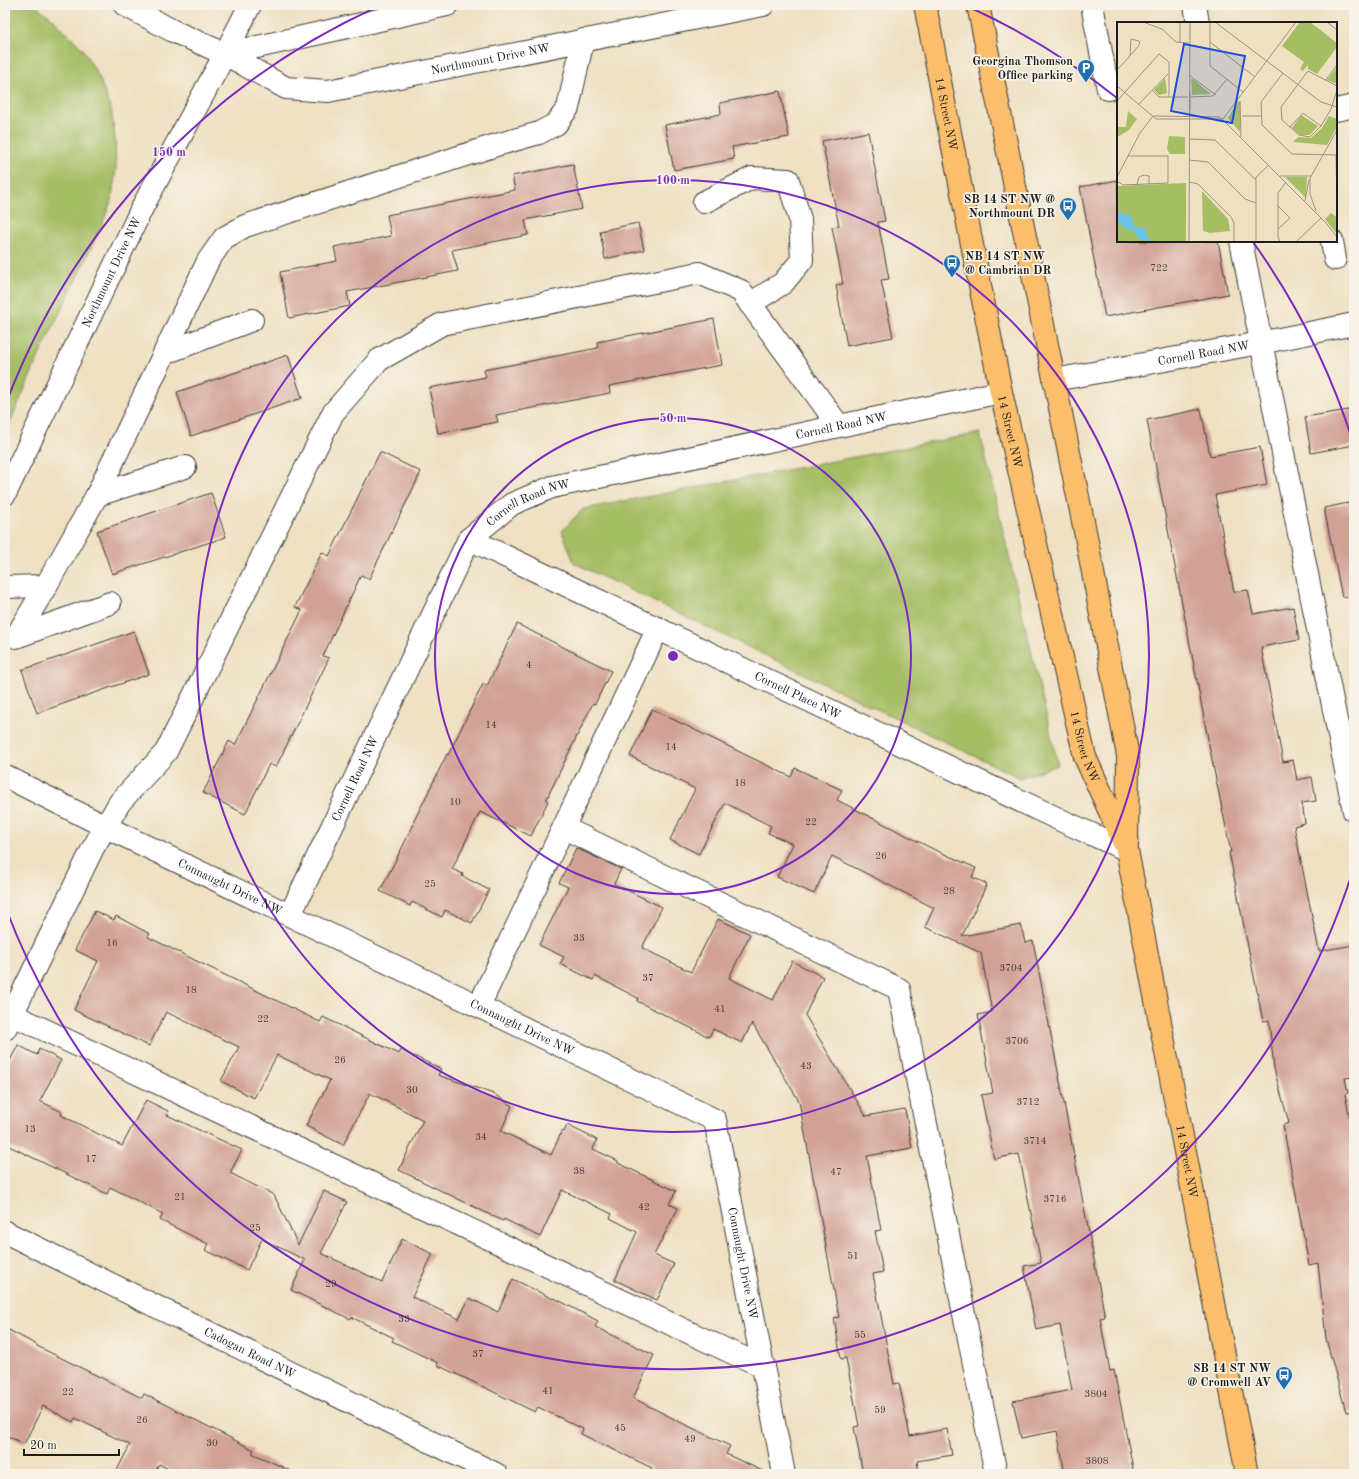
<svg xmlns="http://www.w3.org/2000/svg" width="1359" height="1479" viewBox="0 0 1359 1479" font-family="'Old Standard TT',serif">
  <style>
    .green { fill: #a5bd63; stroke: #606c40 }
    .building { fill: #d2a195 }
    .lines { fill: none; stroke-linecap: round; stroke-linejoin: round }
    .minor-casing { stroke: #3c3935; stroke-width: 24 }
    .major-casing { stroke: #3c3935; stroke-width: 24 }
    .minor { stroke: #fff; stroke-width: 22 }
    .major { stroke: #fabe6d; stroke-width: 22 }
    .ring { fill: none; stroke: #7b2cbf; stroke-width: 2 }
    .labels { text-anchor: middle; stroke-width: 3.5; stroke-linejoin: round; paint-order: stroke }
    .number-label { font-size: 10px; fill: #4a3d3a }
    .street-label { font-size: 12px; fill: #1c1c1c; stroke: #f7f3e8 }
    .poi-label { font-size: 12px; font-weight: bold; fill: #1c1c1c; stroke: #f7f3e8; text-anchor: end }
    .inset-road { fill: none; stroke: #9b9280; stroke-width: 1 }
    .view { fill: #1d4ed8; fill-opacity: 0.15; stroke: #1d4ed8; stroke-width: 2 }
    .inset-edge { fill: none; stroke: #1c1c1c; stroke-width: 2 }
    .centre { fill: #7b2cbf; stroke: #f7f3e8; stroke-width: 2 }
    .ring-label { font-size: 12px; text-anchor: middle; font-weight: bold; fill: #7b2cbf; stroke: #f7f3e8; stroke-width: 3.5; stroke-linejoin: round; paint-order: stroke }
  </style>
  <rect width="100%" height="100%" fill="#f7f3e8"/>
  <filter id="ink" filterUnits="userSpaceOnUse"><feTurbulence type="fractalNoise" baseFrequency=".025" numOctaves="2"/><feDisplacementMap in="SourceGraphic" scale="8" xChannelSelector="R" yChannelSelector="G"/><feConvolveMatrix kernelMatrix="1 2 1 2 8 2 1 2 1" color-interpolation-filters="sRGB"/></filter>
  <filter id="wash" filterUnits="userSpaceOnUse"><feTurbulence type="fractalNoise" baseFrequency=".012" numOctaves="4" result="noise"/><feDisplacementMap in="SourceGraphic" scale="16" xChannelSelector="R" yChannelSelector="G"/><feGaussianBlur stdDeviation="0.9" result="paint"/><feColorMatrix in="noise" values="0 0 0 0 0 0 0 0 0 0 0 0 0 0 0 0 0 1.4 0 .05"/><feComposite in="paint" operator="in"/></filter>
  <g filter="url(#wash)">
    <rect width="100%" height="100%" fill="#efe0c2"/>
    <!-- green -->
    <path class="green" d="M5 5H35L53 19 82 48 99 77 111 109 115 138 116 168 112 198 102 225 40 354 5 434Z
      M980 433 1058 765 1020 778 574 563 562 531 583 509Z"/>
    <g id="blocks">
      <!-- building -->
      <path class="building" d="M780 91 789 137 732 147 734 159 674 170 665 125 721 114 720 103Z
        M868 132 885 221 878 222 889 279 881 280 893 337 847 346 836 285 843 284 832 227 839 226 822 141Z
        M573 164 582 209 525 220 528 235 452 250 458 271 347 292 350 306 289 318 280 272 337 261 334 247 391 236 387 215 515 190 512 176Z
        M1118 180V241H1218L1228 294 1105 317 1080 187Z
        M638 223 644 250 605 259 600 231Z
        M714 319 722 365 609 386 610 393 496 415 498 422 438 433 429 388 486 377 484 370 598 348 597 342Z
        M288 355 302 398 191 436 177 392Z
        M1201 409 1210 456 1260 447 1267 485 1215 495 1234 592 1248 590 1253 614 1293 607 1299 640 1261 647 1283 762 1293 760 1297 780 1312 777 1316 801 1302 803 1305 823 1294 826 1319 951 1354 945V1077L1345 1078 1348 1093 1345 1094 1354 1140V1411L1346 1412 1326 1339 1318 1263 1309 1265 1283 1125 1289 1123 1274 1069 1269 1020 1263 1021 1229 852H1231L1212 760 1147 420Z
        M1354 409V445L1311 453 1305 417Z
        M380 452 421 472 369 579 361 575 323 656 329 658 276 767 269 764 245 814 203 793 229 741 235 745 302 610 295 607 322 552 329 556Z
        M211 493 226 537 112 574 97 531Z
        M1348 503 1354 533V596L1342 597 1324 508Z
        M517 624 611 671 595 704 593 703 546 800 548 801 531 836 480 812 452 869 463 874 462 876 489 890 472 923 445 910 442 917 412 902 410 906 380 891 414 824 413 823 447 754 448 755 483 684 487 686Z
        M134 631 149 674 37 713 22 670Z
        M652 709 791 777 795 768 842 790 837 800 933 849 976 868 972 877 987 884 962 936 1021 925 1025 943 1033 941 1105 1317 1100 1318 1110 1371 1114 1370 1134 1474H1065L1057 1431 1021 1438 1013 1401 1072 1390 1060 1325 1036 1330 1024 1266 1041 1263 1019 1154 994 1159 981 1095 993 1093 978 1015 992 1012 981 953 925 927 934 908 832 856 814 894 777 877 793 844 768 833 771 826 725 803 699 854 670 840 695 789 630 756Z
        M576 848 621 869 614 884 662 907 642 948 691 972 718 919 750 934 729 978 773 1000 792 961 823 977 805 1015 866 1116 905 1109 912 1148 867 1156 881 1230 875 1231 883 1272 873 1274 894 1384 899 1383 910 1436 947 1429 952 1455 917 1461 919 1474H863L854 1427 859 1426 846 1358 841 1359 834 1318 839 1317 799 1101 752 1023 742 1043 713 1029 709 1037 637 1001 638 998 595 976 593 980 560 964 564 957 539 945 568 887 559 883Z
        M95 911 114 920 116 916 150 934 148 937 320 1022 323 1017 399 1054 401 1050 441 1069 438 1075 494 1094 512 1106 501 1131 551 1155 562 1131 564 1132 567 1125 597 1140 593 1149 618 1161V1163L676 1191 669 1204 678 1208 654 1255 674 1264 657 1300 615 1280 637 1232 610 1218 612 1214 562 1190 540 1237 504 1219 503 1221 399 1170 423 1120 370 1093 343 1145 306 1126 330 1080 277 1055 254 1098 221 1081 239 1047 166 1012 149 1046 74 1010 98 961 75 950Z
        M18 1045 37 1055 39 1049 61 1060 40 1101 62 1112 61 1115 122 1146 146 1100 168 1111 167 1115 242 1150 230 1173 274 1195 298 1245 324 1191 347 1202 321 1253 382 1282 402 1239 433 1254 412 1297 459 1319 469 1298 498 1312 513 1279 553 1299 554 1298 598 1321 595 1327 654 1355 633 1398 682 1423 730 1446 726 1454 769 1474H649L652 1468 581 1434 583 1429 538 1407 535 1412 469 1380 437 1365 438 1363 392 1341 394 1338 351 1317 350 1319 291 1290 305 1260 262 1239 247 1270 205 1250 208 1244 160 1220 163 1214 110 1187 107 1194 5 1144V1070Z
        M5 1328 37 1345V1346L142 1398 144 1394 172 1408 254 1450 252 1453 297 1474H178L159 1464 154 1474H115L130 1445 75 1418 73 1422 43 1406 24 1444 5 1435Z"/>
    </g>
  </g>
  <g filter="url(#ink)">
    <use href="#blocks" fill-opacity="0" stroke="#3c3935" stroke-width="1"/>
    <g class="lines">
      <defs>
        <g id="minor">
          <path id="s1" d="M125 5 173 31 225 54 286 88 328 91 763 5"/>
          <path d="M1092 5 1108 89"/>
          <path d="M1195 5 1198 23"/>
          <path d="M225 54 447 5"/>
          <path d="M1336 110 1354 106"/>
          <path d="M704 202 752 178 788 180 800 219 802 260 783 283 750 304"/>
          <path d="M1241 241 1354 811"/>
          <path d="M1332 241 1335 259"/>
          <path d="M165 353 252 320"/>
          <path id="s2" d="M1054 380 1260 343 1354 324"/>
          <path id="s3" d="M5 494 143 206 225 54 250 5"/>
          <path d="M97 495 185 467"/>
          <path id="s4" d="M469 539 1069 824 1127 850"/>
          <path d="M46 586 16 637 110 603"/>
          <path d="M5 587 46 586 97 495 208 261 224 238 245 226 493 146 539 133 556 124 568 108 583 40"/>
          <path id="s5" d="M5 776 106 827 715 1120 784 1474"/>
          <path d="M564 828 899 989 996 1474"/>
          <path id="s6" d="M290 915 469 539 512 504 552 487 839 426 1001 392"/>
          <path d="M479 1006 658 628"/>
          <path d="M13 1015 735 1354 764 1366"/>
          <path d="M5 1029 93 848 120 802 166 752 333 413 379 360 442 324 699 273 741 291 839 426"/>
          <path id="s7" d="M5 1232 496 1474"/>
        </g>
        <g id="major">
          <path id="s8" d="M925 5 1001 392 1085 757 1124 843"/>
          <path id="s9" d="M978 5 1086 536 1128 756 1127 850 1247 1474"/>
        </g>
      </defs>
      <!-- minor casing -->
      <use href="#minor" class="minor-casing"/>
      <!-- major casing -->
      <use href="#major" class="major-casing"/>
      <!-- minor -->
      <use href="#minor" class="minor"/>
      <!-- major -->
      <use href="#major" class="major"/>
    </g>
  </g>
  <!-- distance rings -->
  <g class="ring">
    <circle cx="673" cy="656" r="238"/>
    <circle cx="673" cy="656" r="476"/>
    <path d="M1353 870A713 713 0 0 1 5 906M5 406A713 713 0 0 1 377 7M969 7A713 713 0 0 1 1117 98M1253 242A713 713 0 0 1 1353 442"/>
  </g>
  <!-- icons -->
  <defs>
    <symbol id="parking-pin" viewBox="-11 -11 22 30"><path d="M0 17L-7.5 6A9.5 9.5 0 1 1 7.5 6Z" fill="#1f6fb2" stroke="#f7f3e8"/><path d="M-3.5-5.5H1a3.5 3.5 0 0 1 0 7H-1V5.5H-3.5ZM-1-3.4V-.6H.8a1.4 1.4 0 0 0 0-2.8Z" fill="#fff"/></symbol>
    <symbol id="bus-pin" viewBox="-11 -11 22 30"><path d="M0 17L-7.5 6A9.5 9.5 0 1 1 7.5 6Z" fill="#1f6fb2" stroke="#f7f3e8"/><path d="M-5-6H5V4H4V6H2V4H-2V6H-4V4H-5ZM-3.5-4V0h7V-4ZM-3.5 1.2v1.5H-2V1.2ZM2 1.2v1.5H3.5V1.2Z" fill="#fff"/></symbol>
  </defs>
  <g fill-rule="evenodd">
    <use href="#parking-pin" x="1076" y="58" width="20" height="27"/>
    <use href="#bus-pin" x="1058" y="196" width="20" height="27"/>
    <use href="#bus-pin" x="942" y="253" width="20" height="27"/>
    <use href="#bus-pin" x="1274" y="1365" width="20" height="27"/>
  </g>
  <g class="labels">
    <!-- number labels -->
    <g class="number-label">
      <text x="1159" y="271">722</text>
      <text x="529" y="668">4</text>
      <text x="491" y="728">14</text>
      <text x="671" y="750">14</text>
      <text x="740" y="786">18</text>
      <text x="455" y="805">10</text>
      <text x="811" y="825">22</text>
      <text x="881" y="859">26</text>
      <text x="430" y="887">25</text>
      <text x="949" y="894">28</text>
      <text x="579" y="941">33</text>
      <text x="112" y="946">16</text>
      <text x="1011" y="971">3704</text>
      <text x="648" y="981">37</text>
      <text x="191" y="993">18</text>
      <text x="720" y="1012">41</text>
      <text x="263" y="1022">22</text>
      <text x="1017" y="1044">3706</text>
      <text x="340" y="1063">26</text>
      <text x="806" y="1069">43</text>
      <text x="412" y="1093">30</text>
      <text x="1028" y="1105">3712</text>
      <text x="30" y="1132">13</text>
      <text x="481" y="1140">34</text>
      <text x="1035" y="1144">3714</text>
      <text x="91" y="1162">17</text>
      <text x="579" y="1174">38</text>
      <text x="836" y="1175">47</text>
      <text x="180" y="1200">21</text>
      <text x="1055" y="1202">3716</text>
      <text x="644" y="1210">42</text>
      <text x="255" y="1231">25</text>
      <text x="853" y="1259">51</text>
      <text x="331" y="1287">29</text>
      <text x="404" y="1322">33</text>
      <text x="860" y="1338">55</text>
      <text x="478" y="1357">37</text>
      <text x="548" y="1394">41</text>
      <text x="68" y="1395">22</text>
      <text x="1096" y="1397">3804</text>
      <text x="880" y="1413">59</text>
      <text x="142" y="1423">26</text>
      <text x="620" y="1431">45</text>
      <text x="690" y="1442">49</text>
      <text x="212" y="1446">30</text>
      <text x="1097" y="1464">3808</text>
    </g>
    <!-- street labels -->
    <g class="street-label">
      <text dy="4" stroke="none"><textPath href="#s1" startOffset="389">Northmount Drive NW</textPath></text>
      <text dy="4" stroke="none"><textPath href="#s8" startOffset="111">14 Street NW</textPath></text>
      <text dy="4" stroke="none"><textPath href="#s3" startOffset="246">Northmount Drive NW</textPath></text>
      <text dy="4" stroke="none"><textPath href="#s2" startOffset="152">Cornell Road NW</textPath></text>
      <text dy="4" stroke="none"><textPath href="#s6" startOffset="811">Cornell Road NW</textPath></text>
      <text dy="4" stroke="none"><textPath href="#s8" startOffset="435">14 Street NW</textPath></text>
      <text dy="4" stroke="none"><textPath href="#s6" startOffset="487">Cornell Road NW</textPath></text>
      <text dy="4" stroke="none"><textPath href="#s4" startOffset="364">Cornell Place NW</textPath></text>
      <text dy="4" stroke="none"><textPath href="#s8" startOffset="759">14 Street NW</textPath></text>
      <text dy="4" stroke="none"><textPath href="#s6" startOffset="151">Cornell Road NW</textPath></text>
      <text dy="4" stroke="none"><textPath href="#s5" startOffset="251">Connaught Drive NW</textPath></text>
      <text dy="4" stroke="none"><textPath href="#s5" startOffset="575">Connaught Drive NW</textPath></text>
      <text dy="4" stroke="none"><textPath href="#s9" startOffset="1177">14 Street NW</textPath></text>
      <text dy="4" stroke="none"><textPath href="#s5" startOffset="935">Connaught Drive NW</textPath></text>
      <text dy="4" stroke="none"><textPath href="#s7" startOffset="273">Cadogan Road NW</textPath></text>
    </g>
    <!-- poi labels -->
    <g class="poi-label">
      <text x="1073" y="65">Georgina Thomson<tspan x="1073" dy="14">Office parking</tspan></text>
      <text x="1055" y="203">SB 14 ST NW @<tspan x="1055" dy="14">Northmount DR</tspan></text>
      <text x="965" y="260" text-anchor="start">NB 14 ST NW<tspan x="965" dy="14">@ Cambrian DR</tspan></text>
      <text x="1271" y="1372">SB 14 ST NW<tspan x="1271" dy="14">@ Cromwell AV</tspan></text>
    </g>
  </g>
  <!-- overview -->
  <g transform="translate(1117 22)">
    <rect width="220" height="220" fill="#efe0c2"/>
    <path d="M183 0H193L220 21V25L200 52 191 47V43L186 49 183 47 187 40 165 24ZM220 45V62L210 58ZM48 56 50 71 42 73 37 68ZM74 57H76L94 72 75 73ZM121 79 123 80V110L111 96ZM11 89 20 97 12 108 0 115V105H9ZM184 93 201 104 193 113H183L175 106ZM212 94 220 97V105L210 123 176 120 181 115 194 116 205 106ZM52 114 68 115V132H53L50 127ZM168 155H190L189 176ZM0 161 1 164 69 161V220H0ZM85 169 111 197 113 209 93 211 86 209ZM214 191 220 195V212L208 197Z" fill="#a5bd63"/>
    <path d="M0 190 14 194 17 204 29 207 30 214 36 220 22 217 17 209 9 207 0 199Z" fill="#69c4e7"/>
    <path class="inset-road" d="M26 0 45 7 59 20 72 21M63 0V21M93 0V44L126 70M98 0 204 80 220 85M210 0 220 8M93 20 138 55M0 48 13 34 23 22 22 19 14 17 13 34M166 51 144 80 145 103 175 132 220 133M72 53 99 73M208 59 220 43M0 64 39 97H106L179 0M220 64 191 49 164 85 165 98 182 113 193 115 204 104 214 87 220 68M35 68 42 75H71M73 69V89M73 75 96 74 110 57M0 79 42 32 52 40V75M123 79 124 115M0 81V95M21 83 51 52M36 94 103 95 210 202 220 215M125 94H144M173 105 186 91 204 104M73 117 98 118 139 158M219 133 220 183M72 138 91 140 128 177 139 181M163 154H194M0 155 23 111 36 94M193 157V172L199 189M0 159 6 163 51 161V134H11M72 160 81 162 114 195 117 201V220M20 162 22 155 27 153 32 154V162M188 179 192 158 220 108M160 183 173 196 161 207M72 220 73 0M139 220V155L152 143M163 220 161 215V171L169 160M179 220 204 196"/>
    <path class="view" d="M67 22 128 34 115 101 54 89Z"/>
    <rect width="220" height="220" class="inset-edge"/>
  </g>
  <circle cx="673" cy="656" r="6" class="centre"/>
  <g class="ring-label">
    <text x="169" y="156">150 m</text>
    <text x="673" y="184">100 m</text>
    <text x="673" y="422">50 m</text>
  </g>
  <!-- margin -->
  <rect width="1359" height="1479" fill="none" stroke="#f7f3e8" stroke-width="20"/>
  <!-- scale -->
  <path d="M24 1449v6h95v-6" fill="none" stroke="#1c1c1c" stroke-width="2"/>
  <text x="30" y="1449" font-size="12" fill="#1c1c1c" stroke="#f7f3e8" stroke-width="3" paint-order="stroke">20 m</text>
</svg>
